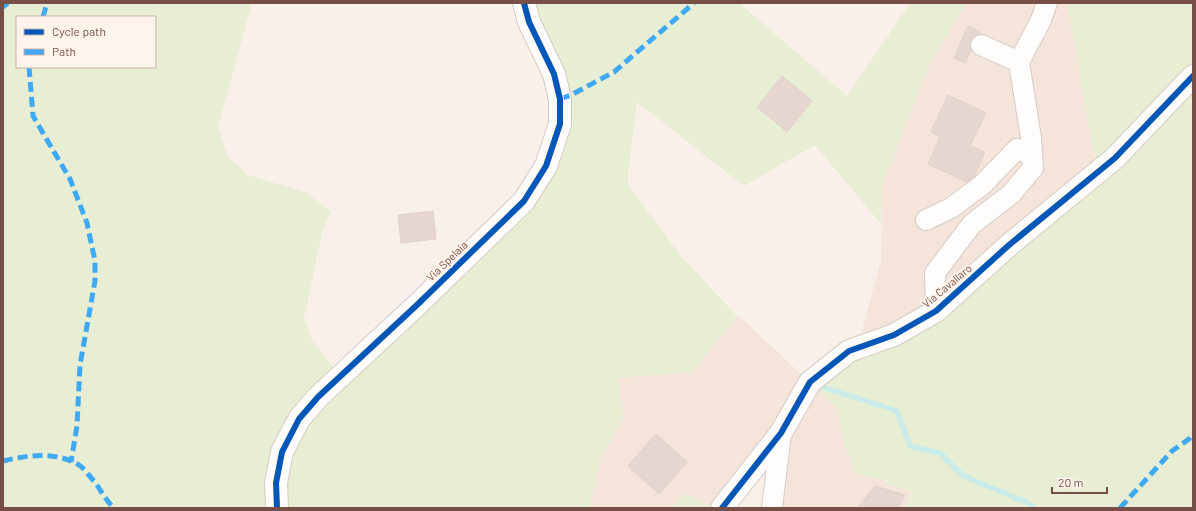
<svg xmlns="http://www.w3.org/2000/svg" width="1196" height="511" viewBox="0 0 1196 511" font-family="Barlow,sans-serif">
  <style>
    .residential { fill: #f4e4d9 }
    .green { fill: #e8eed3; fill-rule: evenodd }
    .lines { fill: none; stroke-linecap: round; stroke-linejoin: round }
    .stream { stroke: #caebe8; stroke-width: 5.5 }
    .building { fill: #e5d6d0; stroke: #e1d1cb }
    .street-casing { stroke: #d6cbc6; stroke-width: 22 }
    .secondary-casing { stroke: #d7cbc6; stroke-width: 24 }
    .street { stroke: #fefdfc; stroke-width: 20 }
    .secondary { stroke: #fefdfc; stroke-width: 22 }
    .quiet { stroke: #3fa9f5; stroke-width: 5; stroke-dasharray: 10 5; stroke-linecap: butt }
    .cycleway-casing { stroke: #fff4eb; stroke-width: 8 }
    .cycleway { stroke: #0057b8; stroke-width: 6 }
    .labels { text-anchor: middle; stroke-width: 4; stroke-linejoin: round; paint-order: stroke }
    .street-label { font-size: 11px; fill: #784f47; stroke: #fff4eb }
  </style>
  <rect width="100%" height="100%" fill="#f8f0e9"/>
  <!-- residential -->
  <path class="residential" d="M966 3H1067L1097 172 933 304 858 346 881 260 882 185 930 63Z
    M738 315 836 407 844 442 855 473 883 480 890 485 912 492 906 508H763L769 450 715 508 684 494 671 508H589L600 460 623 418 617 377 692 372Z"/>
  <!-- green -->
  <path class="green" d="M3 3H252L218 127 228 157 248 175 307 193 331 212 323 229 304 318 312 340 343 380 531 184 555 133 550 69 529 3H739L847 96 910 3H966L930 63 882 185 881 224 815 145 744 186 637 102 627 183 680 255 737 316 692 372 618 378 623 418 600 460 589 508H3ZM17 17H155V67H17Z
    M1067 3H1193V508H906L912 492 890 485 883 480 855 473 844 442 836 407 806 379 933 304 1097 172Z
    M684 494 715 508H671Z"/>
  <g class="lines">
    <!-- stream -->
    <path class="stream" d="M825 388 897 411 910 446 940 453 963 476 1028 503 1033 508"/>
  </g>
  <!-- building -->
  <path class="building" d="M968 26 980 32 965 63 954 58Z
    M782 76 812 101 787 132 757 107Z
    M948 95 986 113 970 146 985 152 971 184 928 164 940 137 931 132Z
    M433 211 436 239 401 243 398 215Z
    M656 434 687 462 659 494 628 466Z
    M875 486 905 495 898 508H862L859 506Z"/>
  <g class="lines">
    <defs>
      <path id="street" d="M1019 62 1041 20 1047 3
        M926 220 951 208 982 185 1017 149 1032 155
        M936 311 935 273 972 224 1011 194 1033 168 1031 138 1019 62 981 45
        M772 508 781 433"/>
      <path id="secondary" d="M277 508 276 483 282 452 299 419 318 397 418 304 524 201 546 166 560 124V99L554 74 529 22 524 3
        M722 508 781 433 810 382 849 351 894 335 936 311 1009 245 1115 158 1193 76"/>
    </defs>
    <!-- street casing -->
    <use href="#street" class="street-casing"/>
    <!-- secondary casing -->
    <use href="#secondary" class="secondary-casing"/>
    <!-- street -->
    <use href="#street" class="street"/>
    <!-- secondary -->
    <use href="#secondary" class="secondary"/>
    <!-- quiet -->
    <path class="quiet" d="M3 7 8 3
      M43 17 47 3
      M29 67 33 116 70 179 87 223 95 261V281L80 365 77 426 71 462
      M560 99 571 95 614 72 694 3
      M3 461C28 455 56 451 79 465 85 469 89 476 94 481 101 490 106 501 114 508
      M1120 508 1172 451 1189 439 1193 433"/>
    <defs>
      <path id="cycleway" d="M277 508 276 483 282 452 299 419 318 397 418 304 524 201 546 166 560 124V99L554 74 529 22 524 3
        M722 508 781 433 810 382 849 351 894 335 936 311 1009 245 1115 158 1193 76"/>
    </defs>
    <!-- cycleway casing -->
    <use href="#cycleway" class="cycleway-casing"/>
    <!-- cycleway -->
    <use href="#cycleway" class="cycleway"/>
  </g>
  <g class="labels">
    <!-- street labels -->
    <g class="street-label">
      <text transform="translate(447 261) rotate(-44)" y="4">Via Spelaia</text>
      <text transform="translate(947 286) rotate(-40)" y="4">Via Cavallaro</text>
    </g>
  </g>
  <!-- border -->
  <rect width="1196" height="511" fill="none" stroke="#784f47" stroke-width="8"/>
  <!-- legend -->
  <rect x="16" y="16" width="140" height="52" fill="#fff4eb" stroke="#c9b2a9"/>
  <rect x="24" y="29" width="20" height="6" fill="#0057b8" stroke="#c9b2a9"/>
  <text x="52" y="36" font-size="12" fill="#784f47">Cycle path</text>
  <rect x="24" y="49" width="20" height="6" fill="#3fa9f5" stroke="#c9b2a9"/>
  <text x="52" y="56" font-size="12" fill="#784f47">Path</text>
  <!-- scale -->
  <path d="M1052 487v6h55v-6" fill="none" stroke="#784f47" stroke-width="2"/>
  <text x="1058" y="487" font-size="12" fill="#784f47" stroke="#fff4eb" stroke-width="3" paint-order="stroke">20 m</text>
</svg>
